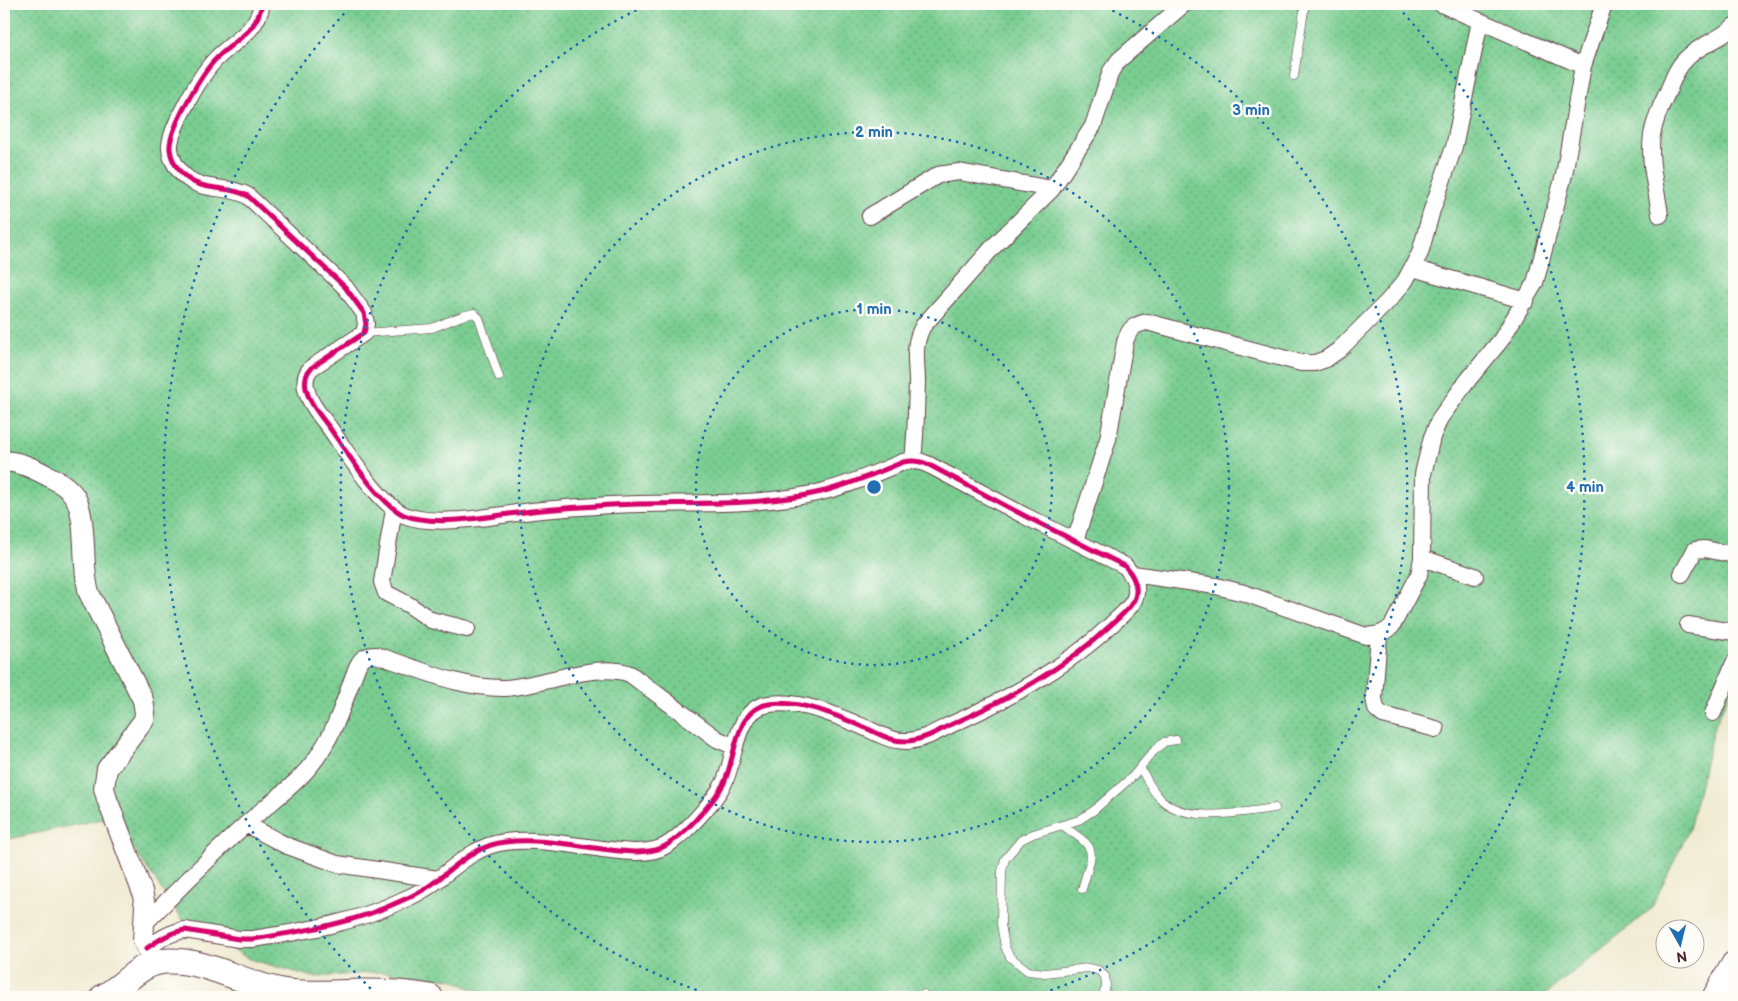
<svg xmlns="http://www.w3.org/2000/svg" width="1738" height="1001" viewBox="0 0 1738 1001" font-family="'Balsamiq Sans',sans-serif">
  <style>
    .grass { fill: url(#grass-dots); stroke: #62765e }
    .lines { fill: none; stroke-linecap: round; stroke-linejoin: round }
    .service-casing { stroke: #633d44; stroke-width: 9 }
    .minor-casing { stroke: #633d44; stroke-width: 18 }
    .tertiary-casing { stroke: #633d44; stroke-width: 22 }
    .primary-casing { stroke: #633d44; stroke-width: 27 }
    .service { stroke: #fff; stroke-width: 8 }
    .minor { stroke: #fff; stroke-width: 16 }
    .tertiary { stroke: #fff; stroke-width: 20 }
    .primary { stroke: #fff; stroke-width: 25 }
    .cycleway-casing { stroke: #fdfcf7; stroke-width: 8 }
    .cycleway { stroke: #d6006c; stroke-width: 5 }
    .ring { fill: none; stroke: #1f6fb2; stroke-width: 2.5; stroke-dasharray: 2.5 5 }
    .centre { fill: #1f6fb2; stroke: #fdfcf7; stroke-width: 2.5 }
    .ring-label { font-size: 15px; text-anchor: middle; font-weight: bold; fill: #1f6fb2; stroke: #fdfcf7; stroke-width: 5; stroke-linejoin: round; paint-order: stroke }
  </style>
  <defs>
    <pattern id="grass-dots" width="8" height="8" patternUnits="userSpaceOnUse" patternTransform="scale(1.25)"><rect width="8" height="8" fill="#79cd91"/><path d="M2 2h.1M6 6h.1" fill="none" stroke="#65a677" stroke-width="1.8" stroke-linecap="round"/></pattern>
  </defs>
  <rect width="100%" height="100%" fill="#fdfcf7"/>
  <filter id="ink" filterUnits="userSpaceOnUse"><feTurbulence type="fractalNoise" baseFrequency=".02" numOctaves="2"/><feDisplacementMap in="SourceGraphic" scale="10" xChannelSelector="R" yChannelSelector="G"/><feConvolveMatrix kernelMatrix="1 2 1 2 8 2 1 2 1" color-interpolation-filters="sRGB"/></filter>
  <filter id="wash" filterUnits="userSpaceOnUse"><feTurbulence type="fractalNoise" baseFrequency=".0096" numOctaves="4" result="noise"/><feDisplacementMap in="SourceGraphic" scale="20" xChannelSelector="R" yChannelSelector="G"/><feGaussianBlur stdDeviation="1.12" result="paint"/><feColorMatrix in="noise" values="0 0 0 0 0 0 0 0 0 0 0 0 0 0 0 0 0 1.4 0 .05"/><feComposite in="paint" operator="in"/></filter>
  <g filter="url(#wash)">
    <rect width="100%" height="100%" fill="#efe9cf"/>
    <!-- grass -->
    <path class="grass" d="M4 4H1734V683L1713 730 1689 830 1651 909 1542 997H488L452 979 381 972 314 977 249 959 182 919 112 817 4 840Z"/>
  </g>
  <g filter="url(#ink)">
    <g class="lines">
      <defs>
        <path id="service" d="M1294 76 1305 4
          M364 333 432 328 462 316 474 313 479 318 499 377
          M1140 768C1146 777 1151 789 1159 797 1183 825 1242 812 1275 808
          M1062 825C1099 851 1094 847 1082 889
          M924 994 925 997
          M1102 997 1106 986 1105 976 1098 970 1088 968 1045 973 1028 971 1010 957 1005 947 1001 924 1002 871 1005 859 1021 840 1033 834 1079 820 1093 811 1133 776 1153 752 1164 742 1176 740"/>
        <path id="minor" d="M1441 4 1583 66
          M1660 215C1657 190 1648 161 1652 135 1655 119 1661 105 1668 91 1673 79 1677 67 1687 58 1700 44 1721 40 1734 26
          M870 216 938 175 959 172 1052 189
          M1413 268 1526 301
          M913 460C916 434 916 409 917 383 917 361 912 346 923 326L993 247 1052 189 1093 126 1111 71 1119 60 1184 4
          M394 509 382 582 386 593 409 605 431 620 467 629
          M1075 541 1108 439 1125 342C1129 329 1133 325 1147 322L1301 363H1315L1326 359 1339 350 1388 301 1405 281 1420 253 1432 210 1454 147 1480 21
          M1422 558 1475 576
          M1133 574 1216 586 1244 593 1366 636C1378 635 1384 634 1392 626L1419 575 1422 558 1423 474 1432 437 1440 418 1468 380 1501 340 1535 283 1564 175 1583 66 1604 4
          M1682 574 1695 550 1705 549 1734 555
          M1688 625 1734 632
          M1379 635 1374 698 1376 709 1383 715 1436 729
          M1713 713 1734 663
          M246 824 285 845 337 864 438 879
          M144 924C180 888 215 851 253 818 277 797 304 779 321 751 338 725 346 695 357 667 361 658 366 655 376 655 418 668 460 689 505 688 543 686 595 661 630 674L717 739 735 747
          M147 948C159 940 170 932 185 930L239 939H253C305 931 355 923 403 900 415 895 426 889 436 881 457 865 477 845 505 842 537 838 571 845 602 849 620 851 643 855 661 848 680 840 714 802 724 783 736 758 734 709 769 704 800 699 840 717 868 729 881 735 893 742 908 741 923 740 936 732 948 726 1006 700 1066 668 1112 624 1119 617 1130 609 1134 600 1140 587 1133 575 1125 566L1025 516 933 467C922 461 915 460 903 462 877 473 849 485 821 492 754 508 680 501 611 505 584 507 558 508 532 511 497 515 436 528 404 515 378 503 346 451 329 427 317 412 295 386 311 368L364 333 366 324 364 313 345 287 248 196C229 185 205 192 187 178 178 171 171 160 170 149 168 131 201 75 214 61 233 40 256 34 262 4"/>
        <path id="tertiary" d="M4 461C20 462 33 468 48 476 58 481 69 487 75 497 88 520 81 566 89 593L143 700 145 713 144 720 107 769 104 788 107 799 142 891 145 906 143 941 156 963"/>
        <path id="primary" d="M103 997C126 985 140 961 168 961 208 960 243 984 282 991 309 996 337 992 365 992 386 992 409 993 430 997
          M1715 997 1734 964"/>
      </defs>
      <!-- service casing -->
      <use href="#service" class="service-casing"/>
      <!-- minor casing -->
      <use href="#minor" class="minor-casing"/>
      <!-- tertiary casing -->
      <use href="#tertiary" class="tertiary-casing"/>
      <!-- primary casing -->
      <use href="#primary" class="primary-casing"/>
      <!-- service -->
      <use href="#service" class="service"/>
      <!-- minor -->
      <use href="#minor" class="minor"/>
      <!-- tertiary -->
      <use href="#tertiary" class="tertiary"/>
      <!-- primary -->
      <use href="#primary" class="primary"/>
      <defs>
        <path id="cycleway" d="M147 948C159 940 170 932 185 930L239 939H253C305 931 355 923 403 900 415 895 426 889 436 881 457 865 477 845 505 842 537 838 571 845 602 849 620 851 643 855 661 848 680 840 714 802 724 783 736 758 734 709 769 704 800 699 840 717 868 729 881 735 893 742 908 741 923 740 936 732 948 726 1006 700 1066 668 1112 624 1119 617 1130 609 1134 600 1140 587 1133 575 1125 566L1025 516 933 467C922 461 915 460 903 462 877 473 849 485 821 492 754 508 680 501 611 505 584 507 558 508 532 511 497 515 436 528 404 515 378 503 346 451 329 427 317 412 295 386 311 368L364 333 366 324 364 313 345 287 248 196C229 185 205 192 187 178 178 171 171 160 170 149 168 131 201 75 214 61 233 40 256 34 262 4"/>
      </defs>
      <!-- cycleway casing -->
      <use href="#cycleway" class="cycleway-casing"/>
      <!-- cycleway -->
      <use href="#cycleway" class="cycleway"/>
    </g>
  </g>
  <!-- distance rings -->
  <g class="ring">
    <circle cx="874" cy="487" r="178"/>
    <circle cx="874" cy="487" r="355"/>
    <path d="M718 997A533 533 0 0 1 649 4M1099 4A533 533 0 0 1 1030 997"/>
    <path d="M376 994A711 711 0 0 1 350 7M1398 7A711 711 0 0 1 1372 994"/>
  </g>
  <circle cx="874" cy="487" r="8" class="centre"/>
  <g class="ring-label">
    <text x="1251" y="115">3 min</text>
    <text x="874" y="137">2 min</text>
    <text x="874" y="314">1 min</text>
    <text x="1585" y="492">4 min</text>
  </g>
  <!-- margin -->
  <rect width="1738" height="1001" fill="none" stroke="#fdfcf7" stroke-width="20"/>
  <!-- north arrow -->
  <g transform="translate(1680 944) rotate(172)"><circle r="24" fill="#fdfcf7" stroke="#b5a4a5"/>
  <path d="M0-4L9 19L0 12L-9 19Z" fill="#1f6fb2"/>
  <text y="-8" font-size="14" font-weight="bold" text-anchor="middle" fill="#4a1f2b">N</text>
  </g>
</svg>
